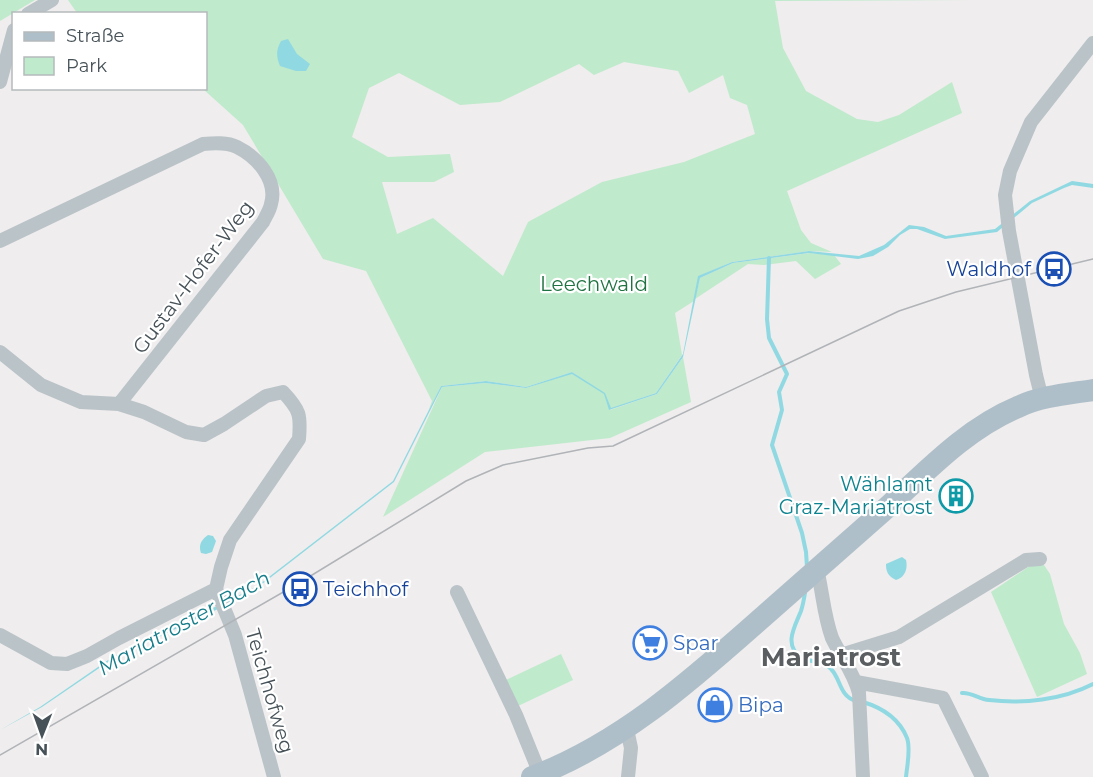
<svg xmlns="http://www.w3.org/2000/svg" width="1093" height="777" viewBox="0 0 1093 777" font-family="Montserrat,sans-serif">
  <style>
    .green { fill: #bfeacc; fill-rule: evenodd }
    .water { fill: #90d9e2 }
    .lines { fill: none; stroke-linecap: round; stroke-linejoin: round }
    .stream { stroke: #90d9e2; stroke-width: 4 }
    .street { stroke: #bac3c8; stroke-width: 14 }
    .primary { stroke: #afbfc9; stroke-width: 22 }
    .tram { stroke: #b0b3b7; stroke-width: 1.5 }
    .labels { text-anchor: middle; stroke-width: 4.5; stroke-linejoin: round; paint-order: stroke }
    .transit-label { font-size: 20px; fill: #164399; stroke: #fff; text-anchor: end }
    .street-label { font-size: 20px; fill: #475258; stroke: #fff }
    .park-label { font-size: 20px; fill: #1f7241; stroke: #fff }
    .culture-label { font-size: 20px; fill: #0d838f; stroke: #fff; text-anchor: end }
    .shop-label { font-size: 20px; fill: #366cbe; stroke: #fff; text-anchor: start }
    .water-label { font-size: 21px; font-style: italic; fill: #197e8b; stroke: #fff }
    .district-label { font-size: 26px; font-weight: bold; fill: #5a5e61; stroke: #fff }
  </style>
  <rect width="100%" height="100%" fill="#efeded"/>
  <!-- green -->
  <path class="green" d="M0 0H35L0 21Z
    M68 0H970L775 1 783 48 806 91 857 119 878 122 899 115 952 82 962 113 787 191 801 230 811 243 832 252 809 251 732 262 699 276 694 301 675 313 682 355 656 393 610 409 605 398 610 410 657 394 683 357 691 402 610 438 485 452 383 517 442 387 485 383 526 388 572 373 596 388 572 372 526 387 486 381 441 386 428 412 432 401 366 271 323 259 243 125 203 89 206 88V14L77 13ZM624 62 678 71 689 93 723 75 730 98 747 105 755 134 684 162 602 182 528 222 503 276 433 218 397 234 382 182H434L454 172 450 154 388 157 352 137 369 88 399 73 460 105 500 102 579 64 594 75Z
    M810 253 834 255 841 264 815 279 796 261 764 265 748 264 695 299 700 278 733 263Z
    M1040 559 1050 574 1064 624 1080 653 1087 674 1037 697 991 592Z
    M561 654 573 680 518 706 506 680Z"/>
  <!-- water -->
  <path class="water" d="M288 39 297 54 310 64 306 71H296L280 66C276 56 276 50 281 41Z
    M1072 181 1093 184V188L1072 185 1064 188 1032 203 997 232 945 239 917 229H910L900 235 888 247 873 256 858 259 809 253 733 263 700 278 683 357 657 394 609 410 604 394 572 374 526 388 485 383 442 387 394 482 257 588 218 609 114 658 42 707 0 730 40 707 114 656 256 587 393 481 441 386 486 381 526 387 572 372 605 393 611 408 656 393 683 354 698 276 732 262 809 251 859 256 884 245 909 225 924 227 946 236 995 229 1030 201Z
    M208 535 213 536 216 541 212 552 206 554 201 553C198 545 202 539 208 535Z
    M902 557 906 560C908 569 905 577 896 580 888 576 886 572 886 564Z"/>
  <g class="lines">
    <!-- stream -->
    <path class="stream" d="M769 258 767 319 769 338 787 374 779 392 782 410 772 445 802 533 806 552 807 567
      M805 593C804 599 803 605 801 611 795 626 783 645 801 657 810 663 823 660 831 669 841 679 839 696 856 701
      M962 693C971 692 979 699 989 700 1023 704 1062 700 1093 684
      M863 702C883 708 899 718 907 738 911 749 907 766 906 777"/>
    <!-- street -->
    <path class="street" d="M28 14 52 0
      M0 82 14 30
      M0 241 203 144C214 143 227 142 237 147 257 157 278 180 271 204 270 210 266 216 263 222L119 404
      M0 352 41 385 81 402 119 404 144 412 186 432 204 435 224 424 266 396 283 392C300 410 301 415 299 439L230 540 221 567 216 589 235 635 274 777
      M1042 399 1036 375 1009 231 1005 195 1010 171 1031 122 1093 43
      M814 573 819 578C823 598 825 619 832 638 841 657 854 673 859 693L863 777
      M457 592 516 715 540 774
      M0 635 51 663 67 664 87 656 119 638 216 589
      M841 655 899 637 1026 560 1040 559
      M856 682 943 698 982 777
      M627 729 631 748 628 777"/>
    <!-- primary -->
    <path class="primary" d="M532 777C619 744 687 684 756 623 798 586 840 549 882 512 924 474 965 429 1018 407 1041 396 1068 394 1093 390"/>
    <!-- tram -->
    <path class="tram" d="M0 755 299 583 466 481 503 465 588 448 613 446 899 311 956 292 1093 259"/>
  </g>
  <!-- icons -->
  <defs>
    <symbol id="bus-ring" viewBox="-11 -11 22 22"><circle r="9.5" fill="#fff" stroke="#1a4fb4" stroke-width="1.5"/><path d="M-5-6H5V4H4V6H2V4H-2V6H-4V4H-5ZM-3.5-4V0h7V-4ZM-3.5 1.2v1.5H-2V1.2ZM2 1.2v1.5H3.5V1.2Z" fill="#1a4fb4"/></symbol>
    <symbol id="building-ring" viewBox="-11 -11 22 22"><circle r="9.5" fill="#fff" stroke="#0f9aa8" stroke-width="1.5"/><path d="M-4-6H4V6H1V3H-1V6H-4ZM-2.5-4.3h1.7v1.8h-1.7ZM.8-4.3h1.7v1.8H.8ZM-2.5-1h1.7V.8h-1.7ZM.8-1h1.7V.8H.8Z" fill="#0f9aa8"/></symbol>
    <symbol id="supermarket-ring" viewBox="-11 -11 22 22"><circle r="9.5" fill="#fff" stroke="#3f7fe0" stroke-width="1.5"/><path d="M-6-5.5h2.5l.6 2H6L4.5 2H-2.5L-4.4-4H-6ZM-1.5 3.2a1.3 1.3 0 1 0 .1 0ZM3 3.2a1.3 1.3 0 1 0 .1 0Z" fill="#3f7fe0"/></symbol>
    <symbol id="shop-ring" viewBox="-11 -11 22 22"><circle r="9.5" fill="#fff" stroke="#3f7fe0" stroke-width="1.5"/><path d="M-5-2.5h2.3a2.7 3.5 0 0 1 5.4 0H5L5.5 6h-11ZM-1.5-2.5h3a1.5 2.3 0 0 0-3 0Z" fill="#3f7fe0"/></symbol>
  </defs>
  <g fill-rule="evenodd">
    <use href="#bus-ring" x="1035" y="250" width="38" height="38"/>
    <use href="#building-ring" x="937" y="477" width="38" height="38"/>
    <use href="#bus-ring" x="281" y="570" width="38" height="38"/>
    <use href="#supermarket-ring" x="631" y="624" width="38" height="38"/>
    <use href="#shop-ring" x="696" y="686" width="38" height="38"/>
  </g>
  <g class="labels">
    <!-- transit labels -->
    <g class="transit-label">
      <text x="1031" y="276">Waldhof</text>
      <text x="323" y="596" text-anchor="start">Teichhof</text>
    </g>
    <!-- street labels -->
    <g class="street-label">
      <text transform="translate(193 277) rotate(-53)" y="7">Gustav-Hofer-Weg</text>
      <text transform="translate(270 691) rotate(74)" y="7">Teichhofweg</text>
    </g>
    <!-- park labels -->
    <g class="park-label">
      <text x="594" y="291">Leechwald</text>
    </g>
    <!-- culture labels -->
    <g class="culture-label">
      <text x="933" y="491">Wählamt<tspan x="933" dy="23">Graz-Mariatrost</tspan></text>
    </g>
    <!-- shop labels -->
    <g class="shop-label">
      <text x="673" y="650">Spar</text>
      <text x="738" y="712">Bipa</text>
    </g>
    <!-- water labels -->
    <g class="water-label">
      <text transform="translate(184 623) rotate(-29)" y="7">Mariatroster Bach</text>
    </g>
    <!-- district labels -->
    <g class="district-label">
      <text x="831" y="666">Mariatrost</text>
    </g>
  </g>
  <!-- legend -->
  <rect x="12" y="12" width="195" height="78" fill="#ffffff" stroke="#b5babc" stroke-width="1.5"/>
  <rect x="24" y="32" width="30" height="9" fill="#afbfc9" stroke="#b5babc" stroke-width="1.5"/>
  <text x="66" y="42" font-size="18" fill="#475258">Straße</text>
  <rect x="24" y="57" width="30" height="18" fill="#bfeacc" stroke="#b5babc" stroke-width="1.5"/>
  <text x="66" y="72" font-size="18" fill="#475258">Park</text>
  <!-- north arrow -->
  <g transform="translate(42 735) rotate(181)" stroke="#ffffff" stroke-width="4.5" paint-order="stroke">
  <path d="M0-4.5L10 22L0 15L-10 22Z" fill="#475258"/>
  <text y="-9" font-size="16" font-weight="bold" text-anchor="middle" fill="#475258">N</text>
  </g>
</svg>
